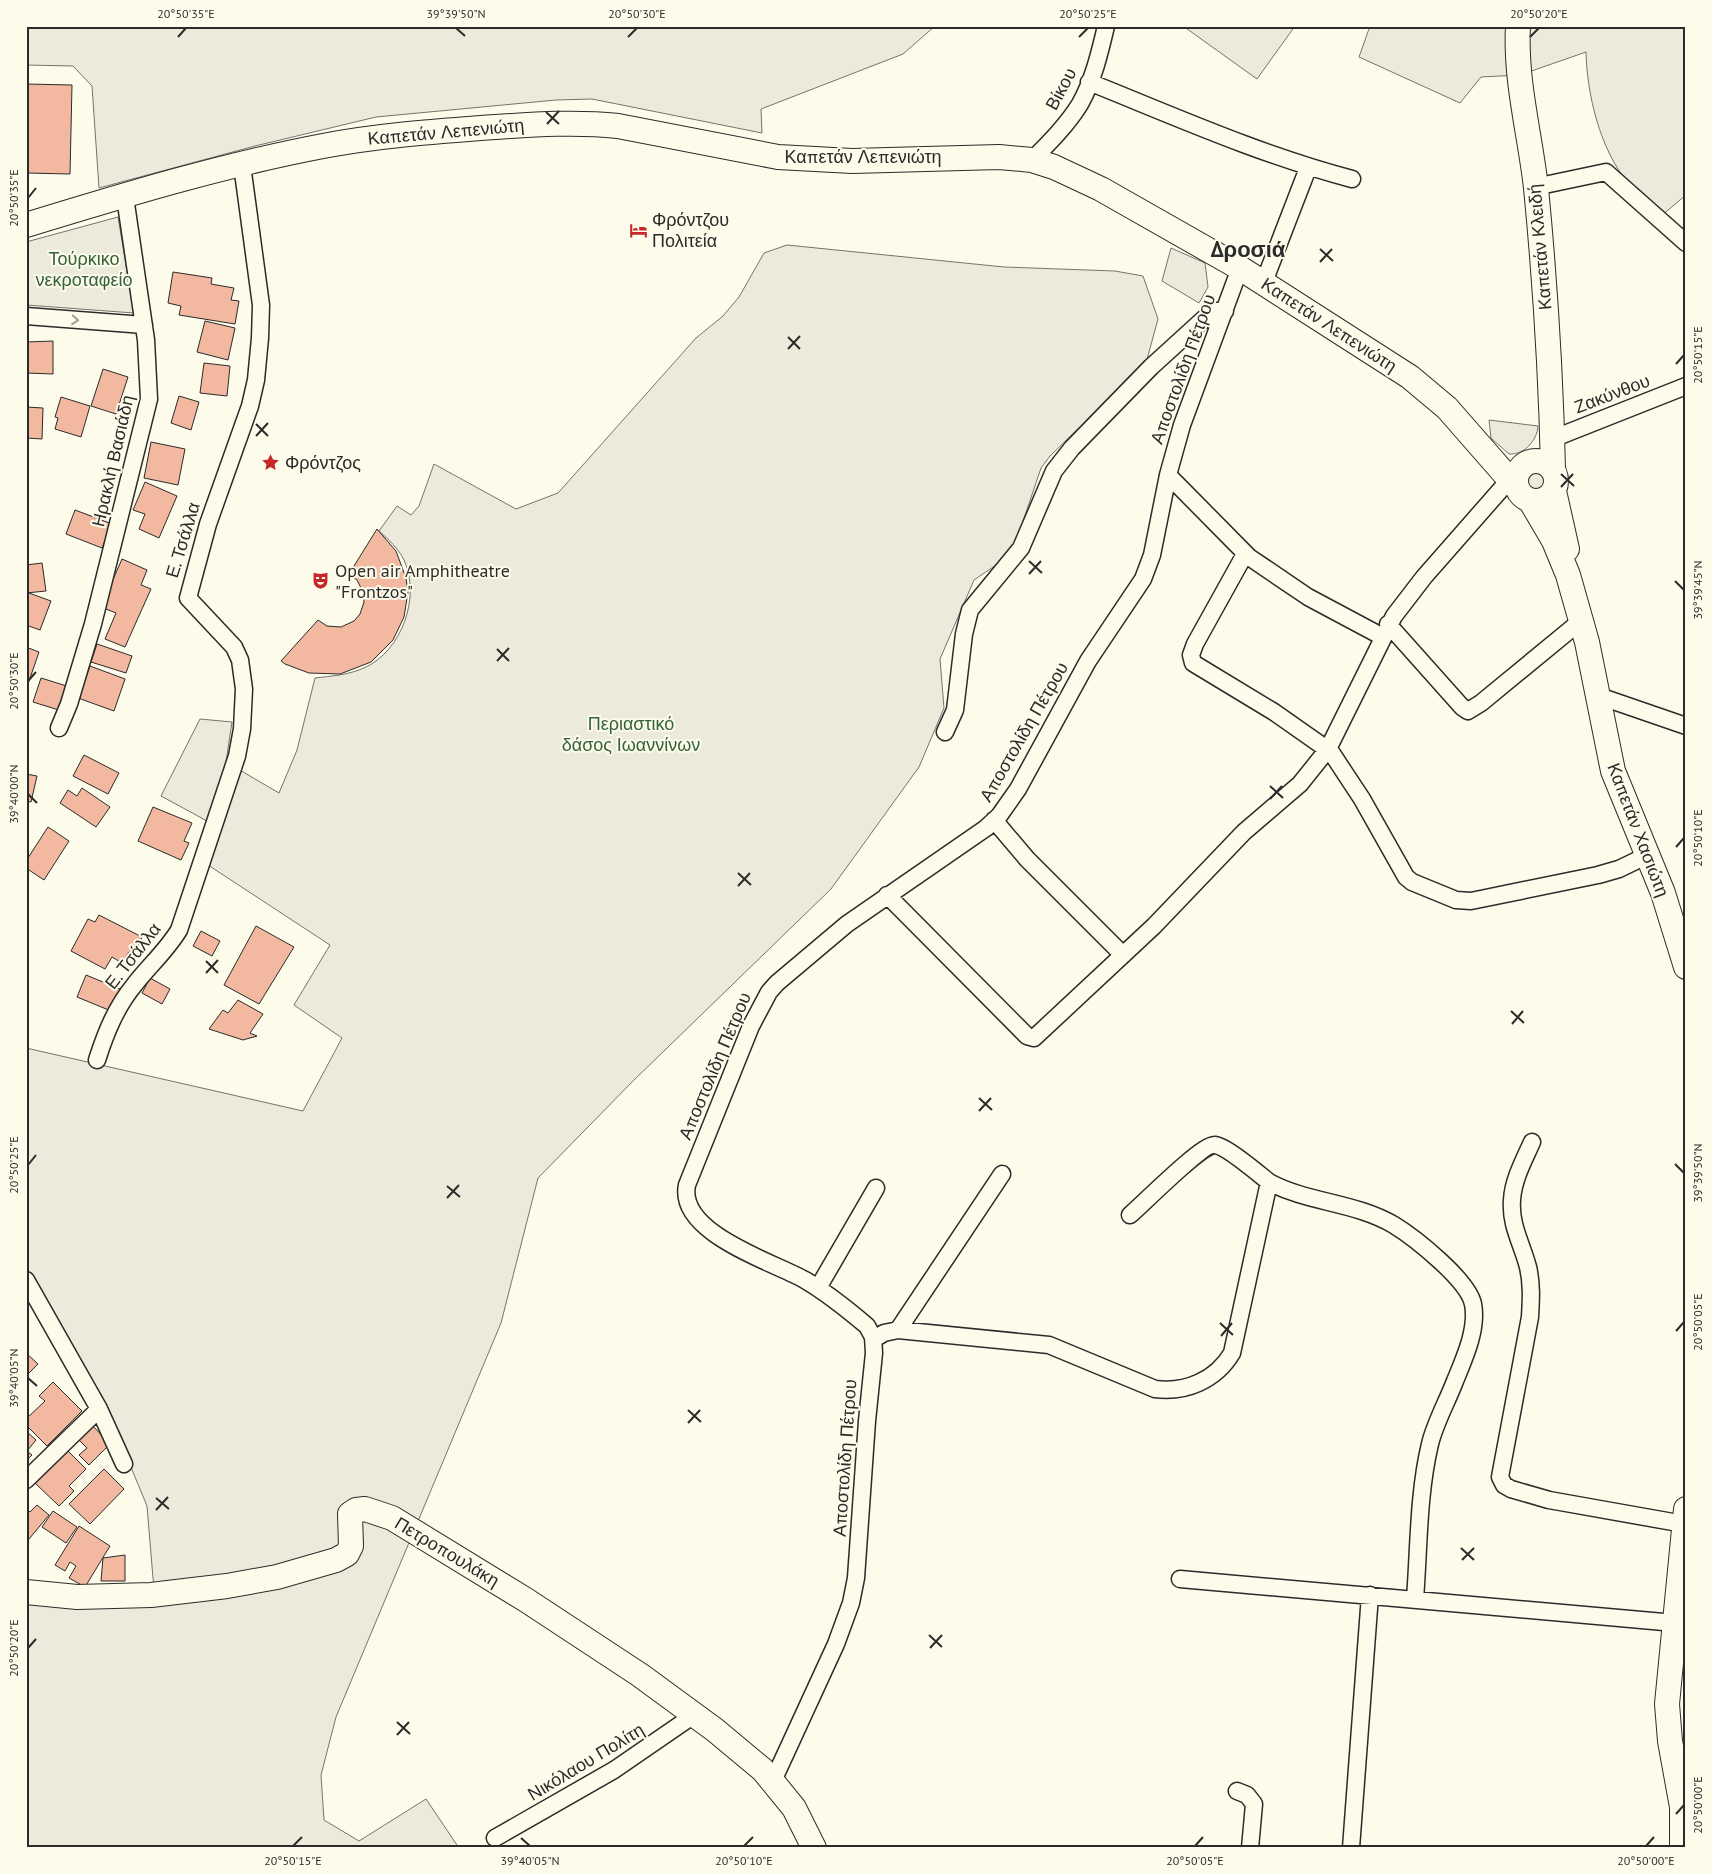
<svg xmlns="http://www.w3.org/2000/svg" width="1712" height="1874" viewBox="0 0 1712 1874" font-family="'PT Sans',sans-serif">
  <style>
    .green { fill: #ecebdb; stroke: #74746e }
    .building { fill: #f2b8a0; stroke: #2b2b2b }
    .lines { fill: none; stroke-linecap: round; stroke-linejoin: round }
    .street-casing { stroke: #2b2b2b; stroke-width: 19 }
    .secondary-casing { stroke: #2b2b2b; stroke-width: 26 }
    .street { stroke: #fdfbea; stroke-width: 16 }
    .secondary { stroke: #fdfbea; stroke-width: 24 }
    .oneway { stroke: #9e9d94 }
    .ticks { fill: none; stroke: #2b2b2b; stroke-width: 2 }
    .labels { text-anchor: middle; stroke-width: 4; stroke-linejoin: round; paint-order: stroke }
    .street-label { font-size: 18px; fill: #2b2b2b; stroke: #fdfbea }
    .poi-label { font-size: 18px; fill: #2b2b2b; stroke: #fdfbea; text-anchor: start }
    .park-label { font-size: 18px; fill: #34623c; stroke: #fdfbea }
    .district-label { font-size: 22px; font-weight: bold; fill: #2b2b2b; stroke: #fdfbea }
    .neatline { fill: none; stroke: #2b2b2b; stroke-width: 2 }
    .ticks-label { font-size: 12px; text-anchor: middle; fill: #2b2b2b }
  </style>
  <rect width="100%" height="100%" fill="#fdfbea"/>
  <!-- green -->
  <path class="green" d="M26 26H935L903 54 761 109 762 133 592 99 556 100 376 117 255 146 99 188 92 86 73 66 26 65Z
    M1183 26H1295L1257 79Z
    M1370 26H1686V195L1661 216C1650 205 1638 195 1628 183 1600 149 1587 95 1586 52L1520 75 1481 77 1460 103 1359 57Z
    M118 217 134 313 26 305V242Z
    M787 245 1004 267 1115 271 1143 276 1158 319 1146 363 1050 456 1041 468 1015 545 1005 559 974 580 940 659 944 708 919 767 831 889 633 1081 538 1178 501 1323 336 1717 321 1775 324 1820 359 1841 426 1799 459 1848H26V1603L73 1607 155 1602 147 1506 128 1460 92 1387 26 1270V1048L303 1111 342 1038 294 1005 330 945 205 863 218 827 161 796 200 719 232 722 226 762 279 793 297 750 315 678C332 676 348 675 364 668 402 651 421 597 404 560 399 549 388 539 379 531L397 506 411 515 419 506 434 464 516 509 558 493 696 338 723 316 739 297 764 253Z
    M1171 248 1205 263 1208 287 1199 303 1162 281Z
    M1489 420 1538 426C1537 441 1524 455 1509 454L1491 438Z
    M1523 480a13 13 0 1 1 26 0a13 13 0 1 1-26 0Z"/>
  <!-- building -->
  <path class="building" d="M26 84 72 85 70 174 26 173Z
    M173 272 212 278 211 284 234 288 231 300 239 301 235 324 179 315 181 306 168 303Z
    M205 321 235 328 228 360 197 352Z
    M53 341V374L26 373V342Z
    M204 363 230 366 227 396 200 393Z
    M103 369 128 377 116 414 91 406Z
    M179 396 199 402 191 430 171 423Z
    M61 397 90 406 81 437 55 429 58 418 55 417Z
    M26 407 43 408 42 439 26 438Z
    M151 442 185 449 178 485 144 478Z
    M145 482 177 496 159 538 139 529 145 514 133 510Z
    M75 510 112 524 102 548 66 534Z
    M377 529 396 551 406 578 408 592 404 617 393 640 371 662 340 674 309 673 285 664 281 661 318 620 327 626 341 627 354 621 360 614 364 602 363 592 357 580 349 574Z
    M122 559 147 570 141 585 151 589 125 647 105 639 116 613 101 607Z
    M42 563 46 591 26 593V565Z
    M29 593 51 601 40 630 26 625V600Z
    M97 644 132 656 126 673 91 662Z
    M26 647 39 652 28 684 26 683Z
    M90 666 125 679 114 711 78 698Z
    M41 678 70 687 62 711 33 702Z
    M84 755 119 773 108 794 73 776Z
    M26 774 37 776 31 802 26 801Z
    M82 788 110 807 96 827 60 803 68 790 77 796Z
    M153 807 192 823 184 841 189 843 181 860 138 841Z
    M48 827 69 841 44 880 26 868V861Z
    M99 915 142 937 134 954 129 952 122 963 112 957 105 969 71 951 88 919 95 922Z
    M256 926 294 947 259 1004 224 985Z
    M201 931 220 941 212 956 193 946Z
    M86 975 120 989 111 1011 77 997Z
    M150 978 170 989 162 1004 142 993Z
    M238 1000 263 1014 250 1033 257 1036 243 1040 209 1029 223 1010 228 1013Z
    M26 1353 38 1364 26 1376Z
    M53 1382 82 1411 47 1446 26 1425V1419L45 1401 39 1396Z
    M91 1424 110 1444 89 1465 79 1455 87 1448 77 1438Z
    M26 1431 36 1440 27 1451 32 1455 26 1461Z
    M67 1450 86 1469 69 1486 74 1491 59 1506 35 1483Z
    M104 1469 124 1489 90 1524 69 1504Z
    M37 1505 49 1515 29 1539 26 1536V1509L30 1512Z
    M53 1511 77 1527 66 1543 42 1527Z
    M79 1526 110 1546 85 1587 69 1578 76 1566 70 1562 65 1571 55 1565Z
    M125 1555V1581H101L103 1558Z"/>
  <g class="lines">
    <defs>
      <path id="street" d="M1089 82C1176 117 1261 155 1352 179
        M1032 160C1049 143 1067 125 1080 104 1093 81 1100 52 1106 26
        M1535 187 1606 172 1686 243
        M1264 282 1308 168
        M26 316 144 325
        M1552 439 1686 386
        M1168 475 1249 557 1308 597 1383 637
        M1245 554 1195 644 1191 655 1193 663 1274 712 1331 752 1362 799 1406 877 1412 882 1456 900 1471 901 1598 875 1619 869 1648 855
        M1388 624 1462 707 1468 711 1481 703 1582 620
        M1596 695 1686 726
        M59 728 69 704 93 624 149 399 146 340 125 197
        M945 732 955 710 964 634 970 610 1021 548 1054 471 1072 448 1151 367 1207 316 1215 311H1225
        M994 820 1027 859 1123 955
        M887 895 1027 1036 1034 1038 1154 926 1244 832 1300 784 1328 749 1394 616 1424 577 1510 479
        M97 1060C106 1032 116 1007 135 984 149 966 167 950 179 930L237 756 242 729 244 689 240 660 234 647 188 598 208 524 250 406 256 380 260 338 261 305 242 165
        M1532 1142C1524 1160 1513 1180 1512 1200 1510 1225 1522 1244 1528 1267 1532 1284 1531 1300 1530 1317L1500 1477 1504 1485 1511 1489 1549 1500 1684 1524
        M1130 1215C1143 1204 1203 1143 1215 1145 1226 1146 1259 1174 1269 1182
        M26 1280 99 1409 124 1464
        M818 1288 876 1188
        M898 1330 1002 1174
        M874 1339 884 1333 898 1330 1049 1345 1155 1389C1186 1393 1216 1380 1232 1353L1269 1182C1308 1203 1355 1202 1394 1225 1415 1238 1468 1280 1473 1304 1478 1329 1464 1359 1455 1381 1447 1402 1435 1423 1430 1444 1418 1494 1419 1548 1415 1599
        M26 1480 99 1409
        M1180 1579 1675 1623
        M773 1781 836 1644 851 1603 856 1578 867 1421 874 1353 873 1337 867 1326C847 1309 827 1293 805 1280 773 1262 677 1233 687 1185L751 1026 769 992 777 983 847 924 986 828 999 816 1018 789 1088 661 1143 579 1152 555 1168 475 1182 425 1240 268
        M1237 1791 1247 1795 1254 1804 1250 1848
        M495 1838 614 1770 694 1715
        M1351 1848 1370 1595"/>
      <path id="secondary" d="M1518 26C1515 81 1530 134 1536 188 1545 281 1551 375 1553 469
        M26 225C124 195 223 165 323 146 375 136 428 132 481 128 527 125 572 121 618 126L778 157 852 161 999 157 1032 160 1054 167 1101 189 1240 268 1410 377 1447 408 1517 488
        M1516 481a20 20 0 1 1 40 0a20 20 0 1 1-40 0Z
        M1554 491 1567 549
        M1530 500 1554 541 1568 575 1587 642 1613 771 1663 893 1686 967
        M26 1592 77 1597 151 1595 227 1586 277 1577 336 1560 347 1554 351 1546 350 1514 356 1510 365 1509 392 1518 526 1600 640 1675 715 1730 763 1770 794 1808 814 1848
        M1682 1848V1807L1670 1741 1667 1704 1686 1509"/>
    </defs>
    <!-- street casing -->
    <use href="#street" class="street-casing"/>
    <!-- secondary casing -->
    <use href="#secondary" class="secondary-casing"/>
    <!-- street -->
    <use href="#street" class="street"/>
    <!-- secondary -->
    <use href="#secondary" class="secondary"/>
  </g>
  <!-- one-way arrows -->
  <defs><path id="oneway-chevron" d="M-2-3.5L2.5 0L-2 3.5" fill="none" stroke-width="1.6" stroke-linecap="round" stroke-linejoin="round" transform="scale(1.25)"/></defs>
  <use class="oneway" href="#oneway-chevron" transform="translate(75 320) rotate(4)"/>
  <!-- ticks -->
  <path class="ticks" d="M456 28 465 36M178 37 186 28M628 37 637 28M1079 37 1088 28M1530 37 1539 28M546 112 559 124M547 124 559 111M28 198 36 188M1320 249 1333 261M1320 262 1332 249M788 337 800 349M788 349 800 336M1676 364 1684 355M256 424 268 436M256 436 268 423M1561 474 1574 486M1561 487 1573 474M1029 561 1042 573M1029 574 1041 561M1675 581 1684 590M497 649 509 661M497 661 509 648M28 681 36 672M1270 786 1283 798M28 794 37 803M1270 799 1282 786M1676 847 1684 838M738 873 751 885M738 886 750 873M206 961 218 973M206 973 218 960M1511 1011 1524 1023M1512 1024 1523 1011M979 1098 992 1110M979 1111 991 1098M1675 1164 1684 1173M28 1165 36 1155M447 1186 460 1197M447 1198 459 1185M1220 1323 1233 1335M1676 1331 1684 1322M1221 1336 1232 1323M28 1378 37 1386M688 1410 701 1422M688 1423 700 1410M156 1498 169 1509M156 1510 168 1497M1461 1548 1474 1560M1462 1560 1474 1548M929 1635 942 1647M28 1648 36 1639M930 1648 942 1635M397 1722 410 1734M397 1735 409 1722M1676 1814 1684 1805M521 1838 530 1846M293 1846 302 1837M744 1846 753 1837M1195 1846 1203 1837M1646 1846 1654 1837"/>
  <!-- icons -->
  <defs>
    <symbol id="hotel-bare" viewBox="-9 -9 18 18"><path d="M-6-4.5h1.5V1H6V5H4.5V3h-9V5H-6ZM-4 0a1.8 1.8 0 1 1 3.6 0ZM.5 0V-2.5h3Q6-2.5 6 0Z" fill="#c62828" stroke="#fdfbea" stroke-width="2.5" paint-order="stroke"/></symbol>
    <symbol id="sight-bare" viewBox="-9 -9 18 18"><path d="M0-6L1.8-2.2L6-1.7L2.9 1.2L3.7 5.4L0 3.3L-3.7 5.4L-2.9 1.2L-6-1.7L-1.8-2.2Z" fill="#c62828" stroke="#fdfbea" stroke-width="2.5" paint-order="stroke"/></symbol>
    <symbol id="theatre-bare" viewBox="-9 -9 18 18"><path d="M-5-5.5Q0-4 5-5.5V0Q5 5 0 6Q-5 5-5 0ZM-3.3-2.5H-1v1.5H-3.3ZM1-2.5H3.3v1.5H1ZM-2.8 1Q0 5.5 2.8 1Z" fill="#c62828" stroke="#fdfbea" stroke-width="2.5" paint-order="stroke"/></symbol>
  </defs>
  <g fill-rule="evenodd">
    <use href="#hotel-bare" x="626" y="218" width="25" height="25"/>
    <use href="#sight-bare" x="258" y="450" width="25" height="25"/>
    <use href="#theatre-bare" x="308" y="568" width="25" height="25"/>
  </g>
  <g class="labels">
    <!-- street labels -->
    <g class="street-label">
      <text transform="translate(1061 89) rotate(-62)" y="6">Βίκου</text>
      <text transform="translate(446 132) rotate(-5)" y="6">Καπετάν Λεπενιώτη</text>
      <text x="863" y="163">Καπετάν Λεπενιώτη</text>
      <text transform="translate(1540 247) rotate(-95)" y="6">Καπετάν Κλειδή</text>
      <text transform="translate(1329 325) rotate(33)" y="6">Καπετάν Λεπενιώτη</text>
      <text transform="translate(1183 369) rotate(-70)" y="6">Αποστολίδη Πέτρου</text>
      <text transform="translate(1612 394) rotate(-21)" y="6">Ζακύνθου</text>
      <text transform="translate(113 461) rotate(-77)" y="6">Ηρακλή Βασιάδη</text>
      <text transform="translate(183 540) rotate(-73)" y="6">Ε. Τσάλλα</text>
      <text transform="translate(1024 732) rotate(-60)" y="6">Αποστολίδη Πέτρου</text>
      <text transform="translate(1638 830) rotate(69)" y="6">Καπετάν Χασιώτη</text>
      <text transform="translate(133 956) rotate(-52)" y="6">Ε. Τσάλλα</text>
      <text transform="translate(715 1066) rotate(-67)" y="6">Αποστολίδη Πέτρου</text>
      <text transform="translate(845 1458) rotate(-86)" y="6">Αποστολίδη Πέτρου</text>
      <text transform="translate(447 1552) rotate(31)" y="6">Πετροπουλάκη</text>
      <text transform="translate(586 1762) rotate(-31)" y="6">Νικόλαου Πολίτη</text>
    </g>
    <!-- poi labels -->
    <g class="poi-label">
      <text x="652" y="226">Φρόντζου<tspan x="652" dy="21">Πολιτεία</tspan></text>
      <text x="285" y="469">Φρόντζος</text>
      <text x="335" y="577">Open air Amphitheatre<tspan x="335" dy="21">"Frontzos"</tspan></text>
    </g>
    <!-- park labels -->
    <g class="park-label">
      <text x="84" y="265">Τούρκικο<tspan x="84" dy="21">νεκροταφείο</tspan></text>
      <text x="631" y="730">Περιαστικό<tspan x="631" dy="21">δάσος Ιωαννίνων</tspan></text>
    </g>
    <!-- district labels -->
    <g class="district-label">
      <text x="1248" y="257">Δροσιά</text>
    </g>
  </g>
  <!-- border -->
  <rect width="1712" height="1874" fill="none" stroke="#fdfbea" stroke-width="55"/>
  <rect x="28" y="28" width="1656" height="1818" class="neatline"/>
  <g class="ticks-label">
    <text x="186" y="18">20°50'35"E</text>
    <text x="456" y="18">39°39'50"N</text>
    <text x="637" y="18">20°50'30"E</text>
    <text x="1088" y="18">20°50'25"E</text>
    <text x="1539" y="18">20°50'20"E</text>
    <text transform="translate(14 198) rotate(-90)" y="4">20°50'35"E</text>
    <text transform="translate(1698 355) rotate(-90)" y="4">20°50'15"E</text>
    <text transform="translate(1698 590) rotate(-90)" y="4">39°39'45"N</text>
    <text transform="translate(14 681) rotate(-90)" y="4">20°50'30"E</text>
    <text transform="translate(14 794) rotate(-90)" y="4">39°40'00"N</text>
    <text transform="translate(1698 838) rotate(-90)" y="4">20°50'10"E</text>
    <text transform="translate(14 1165) rotate(-90)" y="4">20°50'25"E</text>
    <text transform="translate(1698 1173) rotate(-90)" y="4">39°39'50"N</text>
    <text transform="translate(1698 1322) rotate(-90)" y="4">20°50'05"E</text>
    <text transform="translate(14 1378) rotate(-90)" y="4">39°40'05"N</text>
    <text transform="translate(14 1648) rotate(-90)" y="4">20°50'20"E</text>
    <text transform="translate(1698 1805) rotate(-90)" y="4">20°50'00"E</text>
    <text x="293" y="1865">20°50'15"E</text>
    <text x="530" y="1865">39°40'05"N</text>
    <text x="744" y="1865">20°50'10"E</text>
    <text x="1195" y="1865">20°50'05"E</text>
    <text x="1646" y="1865">20°50'00"E</text>
  </g>
</svg>
